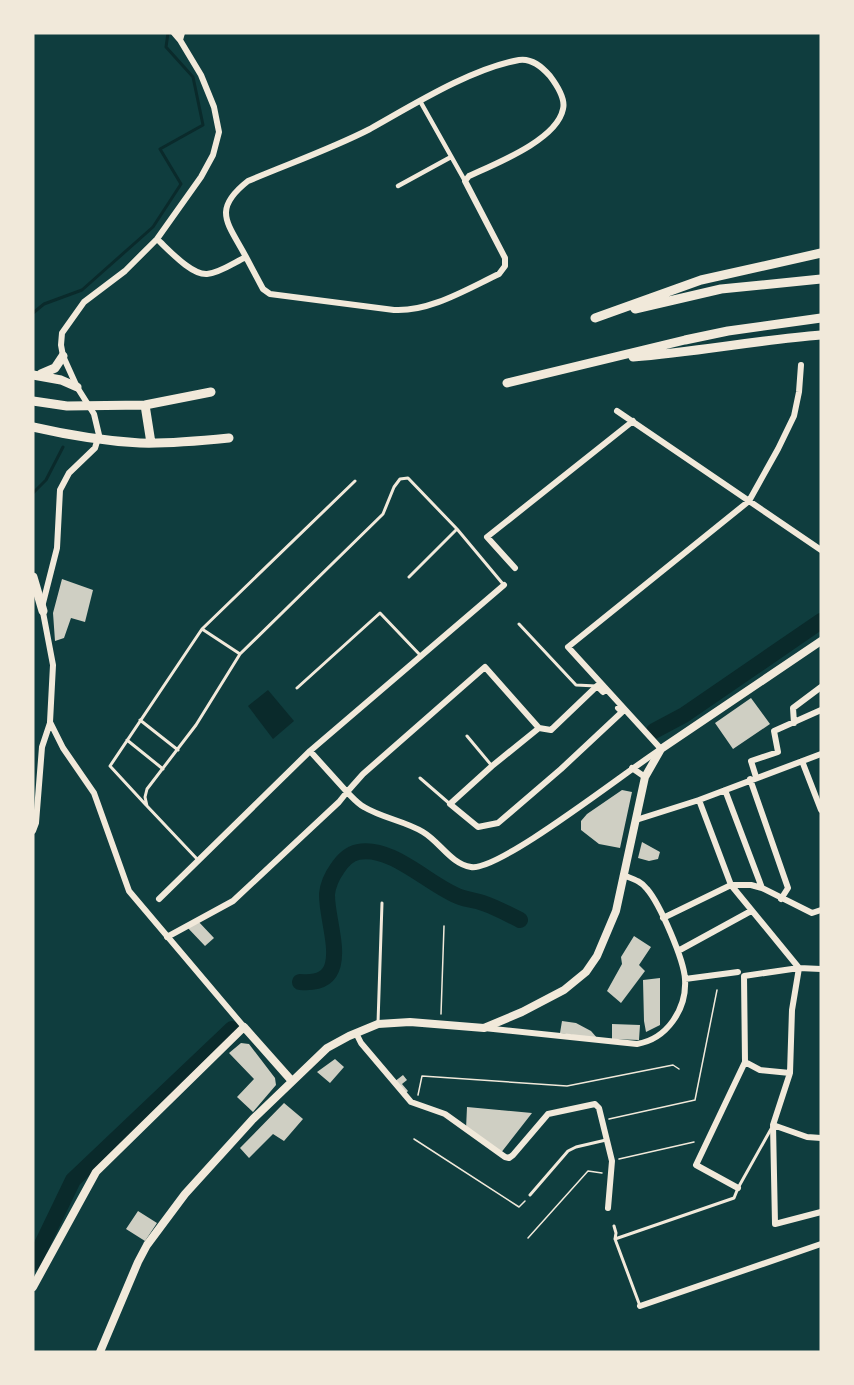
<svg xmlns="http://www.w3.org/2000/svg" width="854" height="1385" viewBox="0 0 854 1385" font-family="'Alegreya Sans',sans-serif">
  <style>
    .water { fill: #0a2a2b }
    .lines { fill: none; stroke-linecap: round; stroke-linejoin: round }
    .stream { stroke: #0a2a2b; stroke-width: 3 }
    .river { stroke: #0a2a2b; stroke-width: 16 }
    .building { fill: #cfcfc3 }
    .path { stroke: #f1e9da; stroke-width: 1.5 }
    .service { stroke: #f1e9da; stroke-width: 3 }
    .pedestrian { stroke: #f1e9da; stroke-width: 4.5 }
    .minor { stroke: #f1e9da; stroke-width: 6 }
    .tertiary { stroke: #f1e9da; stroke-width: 8 }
    .primary { stroke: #f1e9da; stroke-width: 9 }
  </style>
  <rect width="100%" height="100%" fill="#0f3d3e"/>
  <!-- water -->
  <path class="water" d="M268 690 294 721 273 739 248 706Z"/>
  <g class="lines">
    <!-- stream -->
    <path class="stream" d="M33 313 44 304 82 290 153 227 181 184 160 149 203 125 193 77 166 47 168 33
      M33 493 46 480 63 447"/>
    <!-- river -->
    <path class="river" d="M654 731 684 715 821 621
      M300 982C356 987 326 925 327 894 328 885 332 876 337 869 342 861 349 854 358 852 392 845 430 886 460 897 468 900 475 900 483 903 495 907 508 914 520 920
      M33 1263 73 1180 232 1029"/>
  </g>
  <!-- building -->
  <path class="building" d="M62 579 93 590 85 622 71 618 64 638 55 641 53 613Z
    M751 698 770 724 733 749 715 723Z
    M622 790 632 792 620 848 599 844 581 830V821L587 814Z
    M642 842 660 852 658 859 649 861 638 858Z
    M197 920 214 938 205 946 186 926Z
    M634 936 651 947 639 965 645 971 621 1003 607 991 622 964 621 957Z
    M660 978V1025L646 1032 644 1021 643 980Z
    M562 1021 576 1023 591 1031 598 1039 560 1033Z
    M612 1024 640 1025 639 1040 612 1039Z
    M241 1043 249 1044 275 1078 276 1085 253 1112 237 1097 254 1079 229 1053Z
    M335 1059 344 1067 330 1083 317 1072Z
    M403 1075 407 1080 402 1084 408 1091 404 1095 394 1082Z
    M284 1103 303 1119 284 1141 273 1134 249 1158 240 1148Z
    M467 1107 532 1113 500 1154 466 1129Z
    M138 1211 157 1223 145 1241 126 1229Z"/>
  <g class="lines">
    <!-- path -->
    <path class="path" d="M441 1014 444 926
      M418 1095 422 1076 567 1086 673 1065 679 1069
      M609 1119 695 1100 717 990
      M414 1139 519 1207 525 1201
      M619 1159 694 1142
      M528 1238 588 1171 602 1173"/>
    <!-- service -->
    <path class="service" d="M409 577 457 529
      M519 624 576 685 596 686
      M202 629 240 654
      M297 688 380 613 421 656
      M140 720 178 750
      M467 736 492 766
      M127 740 163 769
      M420 778 450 804
      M146 805 110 766 202 629 355 481
      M198 860 147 806 145 797 147 789 196 725 240 654 383 514 394 487 400 479 408 478 457 529 503 584
      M378 1023 382 903
      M530 1195 568 1151 576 1147 606 1140
      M614 1226 616 1233 615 1239
      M640 1306 615 1239 734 1198 738 1188 771 1129"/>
    <!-- pedestrian -->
    <path class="pedestrian" d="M420 101 465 181
      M398 186 451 157"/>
    <!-- minor -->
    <path class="minor" d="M174 33 180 40
      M182 33 180 40 201 75 214 107 219 132 213 155 201 177 157 239 125 271 84 302 62 333 61 345 63 356 77 387 94 414 99 435 95 448 69 473 60 490 57 548 42 607 53 665 50 722 63 748 94 793 129 891 244 1027
      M157 239C169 250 191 275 207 274 220 273 235 262 246 257 228 223 211 210 248 181 288 164 331 149 370 129 413 105 470 69 519 60 532 58 542 67 550 76 556 84 566 98 563 109 557 140 495 164 469 176L465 181 505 258V266L499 274C467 289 430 312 394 310L270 294 263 289 246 257
      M617 411 821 550
      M515 568 487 537 633 421
      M794 723 793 708 821 687
      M539 728 551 730 597 686 603 692
      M310 751 347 792 363 774 485 667 539 728 492 766 450 804 478 827 498 823 561 769 622 712 618 708
      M802 761 821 810
      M632 768 645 777
      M756 777 751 761 778 752 774 731 821 710
      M750 779 788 888 781 899
      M725 790 762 888
      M699 800 731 885 799 968
      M636 820 699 800 821 754
      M33 831 36 823 42 747 50 723
      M159 899 310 751 504 585
      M663 918 731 885H751L762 888 812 913 821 910
      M167 937 233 901 339 802 347 792C352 797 358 804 364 807 382 818 405 821 423 832 440 842 451 864 471 867 499 872 629 769 661 749L568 647 749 501 778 449 794 416 799 392 801 365
      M678 951 751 911
      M799 968 792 1010 790 1073 773 1125 807 1137 821 1138
      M685 979 738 972
      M484 1028 637 1044C667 1039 687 1009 685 979 684 960 660 904 647 889 641 881 633 879 623 875
      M356 1033 361 1043 411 1102 445 1114 505 1157 509 1158 513 1155 548 1114 595 1104 599 1108 612 1161 608 1208
      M745 1062 760 1070 790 1073
      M773 1125 775 1224 821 1212
      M738 1188 696 1165 745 1062 744 976 799 968 821 969
      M640 1306 821 1244"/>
    <!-- tertiary -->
    <path class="tertiary" d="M33 1287 96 1172 244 1027 291 1080
      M100 1352 138 1262 147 1245 185 1194 253 1119 327 1048 349 1036 378 1024 410 1022 484 1028 522 1012 564 990 586 972 597 956 616 911 645 777 661 749 821 641"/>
    <!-- primary -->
    <path class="primary" d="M635 309 721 289 821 279
      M595 318 701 280 821 253
      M633 357C696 352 758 340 821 335
      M41 374 55 368 63 356
      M33 375 61 380 77 387
      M507 383 685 340 728 331 821 318
      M33 401 67 406 145 405 211 392
      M145 405 151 443
      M33 427C68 435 104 441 140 443 169 444 199 441 229 438
      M33 577 43 611"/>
  </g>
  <!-- border -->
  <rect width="854" height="1385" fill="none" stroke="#f1e9da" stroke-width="69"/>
</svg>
